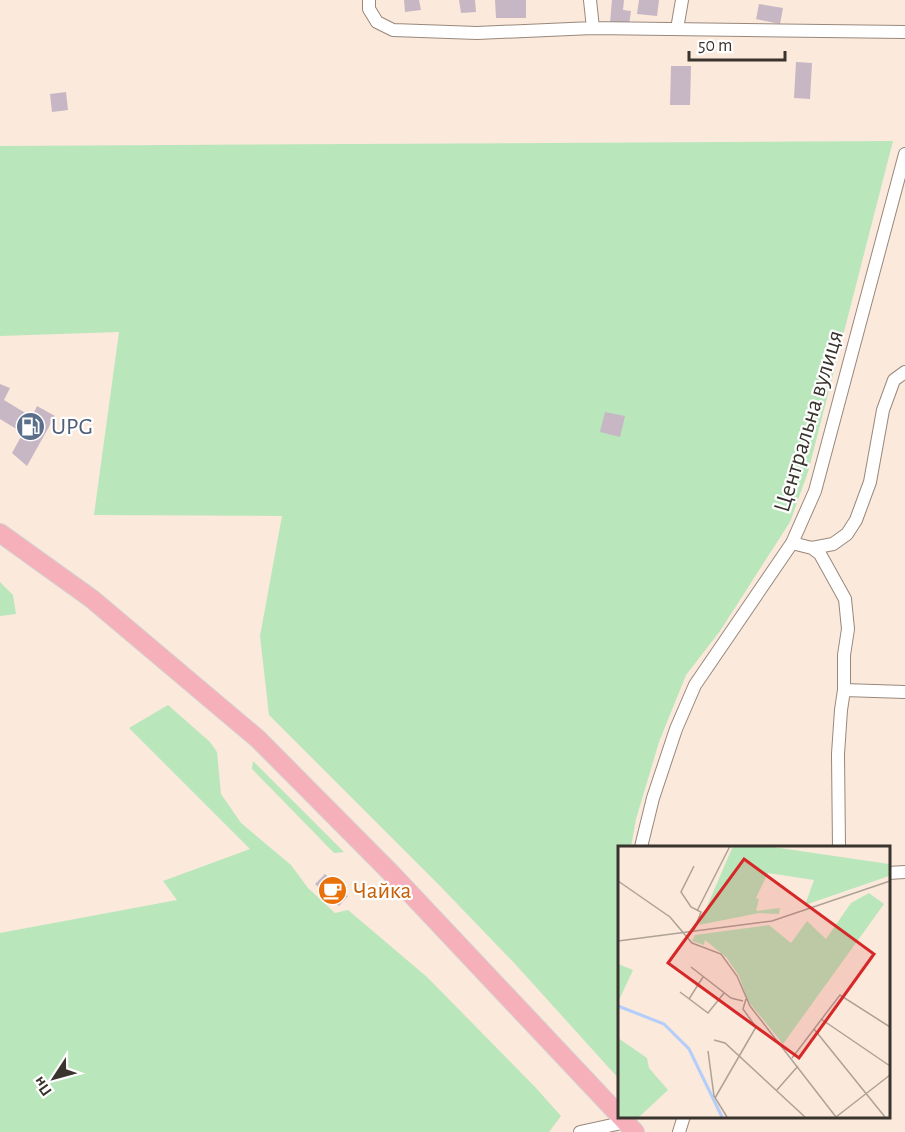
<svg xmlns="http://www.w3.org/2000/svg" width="905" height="1132" viewBox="0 0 905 1132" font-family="'Alegreya Sans',sans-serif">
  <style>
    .green { fill: #b9e6bb }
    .building { fill: #c7b6c3 }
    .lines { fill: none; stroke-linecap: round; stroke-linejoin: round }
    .minor-casing { stroke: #98887c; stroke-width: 14 }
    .highway-casing { stroke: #d4d2d1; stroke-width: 20 }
    .minor { stroke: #fff; stroke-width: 12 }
    .highway { stroke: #f6b0ba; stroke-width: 18 }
    .labels { text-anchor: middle; stroke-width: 4.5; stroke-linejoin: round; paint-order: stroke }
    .street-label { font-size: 24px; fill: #3a342e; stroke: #fff }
    .service-label { font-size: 24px; fill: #4e5e75; stroke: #fff; text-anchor: start }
    .food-label { font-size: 24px; fill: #c56008; stroke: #fff; text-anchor: start }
    .inset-river { fill: none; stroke: #b4cefc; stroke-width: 3 }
    .inset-road { fill: none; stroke: #aea196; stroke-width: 1.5 }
    .view { fill: #d62828; fill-opacity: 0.15; stroke: #d62828; stroke-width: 3 }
    .inset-edge { fill: none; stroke: #3a342e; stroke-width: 3 }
  </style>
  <rect width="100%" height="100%" fill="#fbe9db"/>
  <!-- green -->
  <path class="green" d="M893 141 808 472 790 522 720 631 686 675 659 742 636 819 631 847H620V1080L516 965 441 887 269 715 260 636 282 516 94 515 119 332 0 336V146Z
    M0 582 13 595 16 614 0 616Z
    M168 705 210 742 217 752 221 794 241 823 291 865 308 888 335 913 348 910 427 977 536 1088 561 1116 549 1132H0V933L177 900 163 881 250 849 129 728Z
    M253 761 344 852 334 853 252 769Z"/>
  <!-- building -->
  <path class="building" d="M404 0H419L421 10 405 12Z
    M459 0H475L476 12 461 13Z
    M495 0H526V18H496Z
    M612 0H624L623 10 631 11 629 25 610 23Z
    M639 0H659L657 16 637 14Z
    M759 4 783 8 780 24 756 19Z
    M796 62 812 63 810 99 794 98Z
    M671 66H691L690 105H670Z
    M66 92 68 110 52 112 50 94Z
    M0 384 10 388 4 400 32 417 37 406 55 416 27 466 12 453 23 433 0 419Z
    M605 412 625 416 620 437 600 432Z
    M325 874 348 896 339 906 315 884Z"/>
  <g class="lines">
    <defs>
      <path id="minor" d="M369 0V9L377 22 393 30 477 33 593 28 905 32
        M590 0 593 28
        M677 29 682 0
        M792 543 812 548 833 544 847 534 856 520 870 482 883 410 894 380 905 372
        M812 548 820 554 845 599 848 629 844 655V690L841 710 838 754 839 847
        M844 690 905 692
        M641 847 653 798 676 729 695 685 792 543 815 491 905 154
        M888 873 905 872
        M580 1132 626 1122
        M679 1132 684 1116"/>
      <path id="highway" d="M0 533 92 599 258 739 391 873 635 1132"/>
    </defs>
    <!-- minor casing -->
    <use href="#minor" class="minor-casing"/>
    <!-- highway casing -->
    <use href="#highway" class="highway-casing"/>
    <!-- minor -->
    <use href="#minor" class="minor"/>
    <!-- highway -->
    <use href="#highway" class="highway"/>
  </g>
  <!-- icons -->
  <defs>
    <symbol id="fuel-disc" viewBox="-11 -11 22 22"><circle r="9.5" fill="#5c6f8a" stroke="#fff"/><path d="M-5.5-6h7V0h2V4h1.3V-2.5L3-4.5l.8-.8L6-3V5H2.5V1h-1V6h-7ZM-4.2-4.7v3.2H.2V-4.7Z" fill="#fff"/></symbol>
    <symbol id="cafe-disc" viewBox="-11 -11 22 22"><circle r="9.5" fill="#e8710a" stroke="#fff"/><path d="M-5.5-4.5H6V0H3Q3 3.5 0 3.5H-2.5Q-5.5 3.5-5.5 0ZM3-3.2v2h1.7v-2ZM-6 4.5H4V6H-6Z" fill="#fff"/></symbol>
  </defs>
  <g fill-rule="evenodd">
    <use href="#fuel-disc" x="14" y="410" width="33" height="33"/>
    <use href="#cafe-disc" x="316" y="874" width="33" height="33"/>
  </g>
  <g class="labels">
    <!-- street labels -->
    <g class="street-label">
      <text transform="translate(808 421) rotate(-73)" y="8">Центральна вулиця</text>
    </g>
    <!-- service labels -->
    <g class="service-label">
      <text x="51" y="434">UPG</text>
    </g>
    <!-- food labels -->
    <g class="food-label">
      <text x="353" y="898">Чайка</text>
    </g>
  </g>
  <!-- overview -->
  <g transform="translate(618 846)">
    <rect width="272" height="272" fill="#fbe9db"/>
    <path d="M115 0H148L271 18V30L187 59 196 34 150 27 138 52 141 53 138 65 162 62 161 68 141 67 81 79ZM251 47 266 58 165 198 130 155 121 130 109 112 87 94 86 99 74 95 77 89 151 79 173 97 189 75 208 93 233 57ZM0 118 15 124 1 154H0ZM0 192 29 212 31 222 50 244 21 271H0Z" fill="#b9e6bb"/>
    <path class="inset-river" d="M0 160 46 178 71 203 104 271"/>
    <path class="inset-road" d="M0 35 52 71 74 97 103 108 119 130 132 160 218 271M79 65 112 0M76 84 83 66 73 61 63 46 76 20M0 95 154 75 272 35M73 121 113 152 125 155M62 146 90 167 106 147M71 153 85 131M203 173 272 220M196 183 267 271M96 194 107 197 187 271M90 205 96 250 109 271M174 212 222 149 272 181M158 245 180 220M97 252 138 181 125 163 128 153M218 271 272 229"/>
    <path class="view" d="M126 13 256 108 181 212 50 117Z"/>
    <rect width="272" height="272" class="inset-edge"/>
  </g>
  <!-- north arrow -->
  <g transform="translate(54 1078) rotate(234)" stroke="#ffffff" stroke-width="4.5" paint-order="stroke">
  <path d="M0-4.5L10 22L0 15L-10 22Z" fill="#3a342e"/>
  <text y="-9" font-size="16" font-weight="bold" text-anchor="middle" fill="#3a342e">Пн</text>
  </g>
  <!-- scale -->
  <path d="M689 51v9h96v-9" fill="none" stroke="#3a342e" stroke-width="3"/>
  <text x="698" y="51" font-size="18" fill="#3a342e" stroke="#ffffff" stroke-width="4.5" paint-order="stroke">50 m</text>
</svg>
